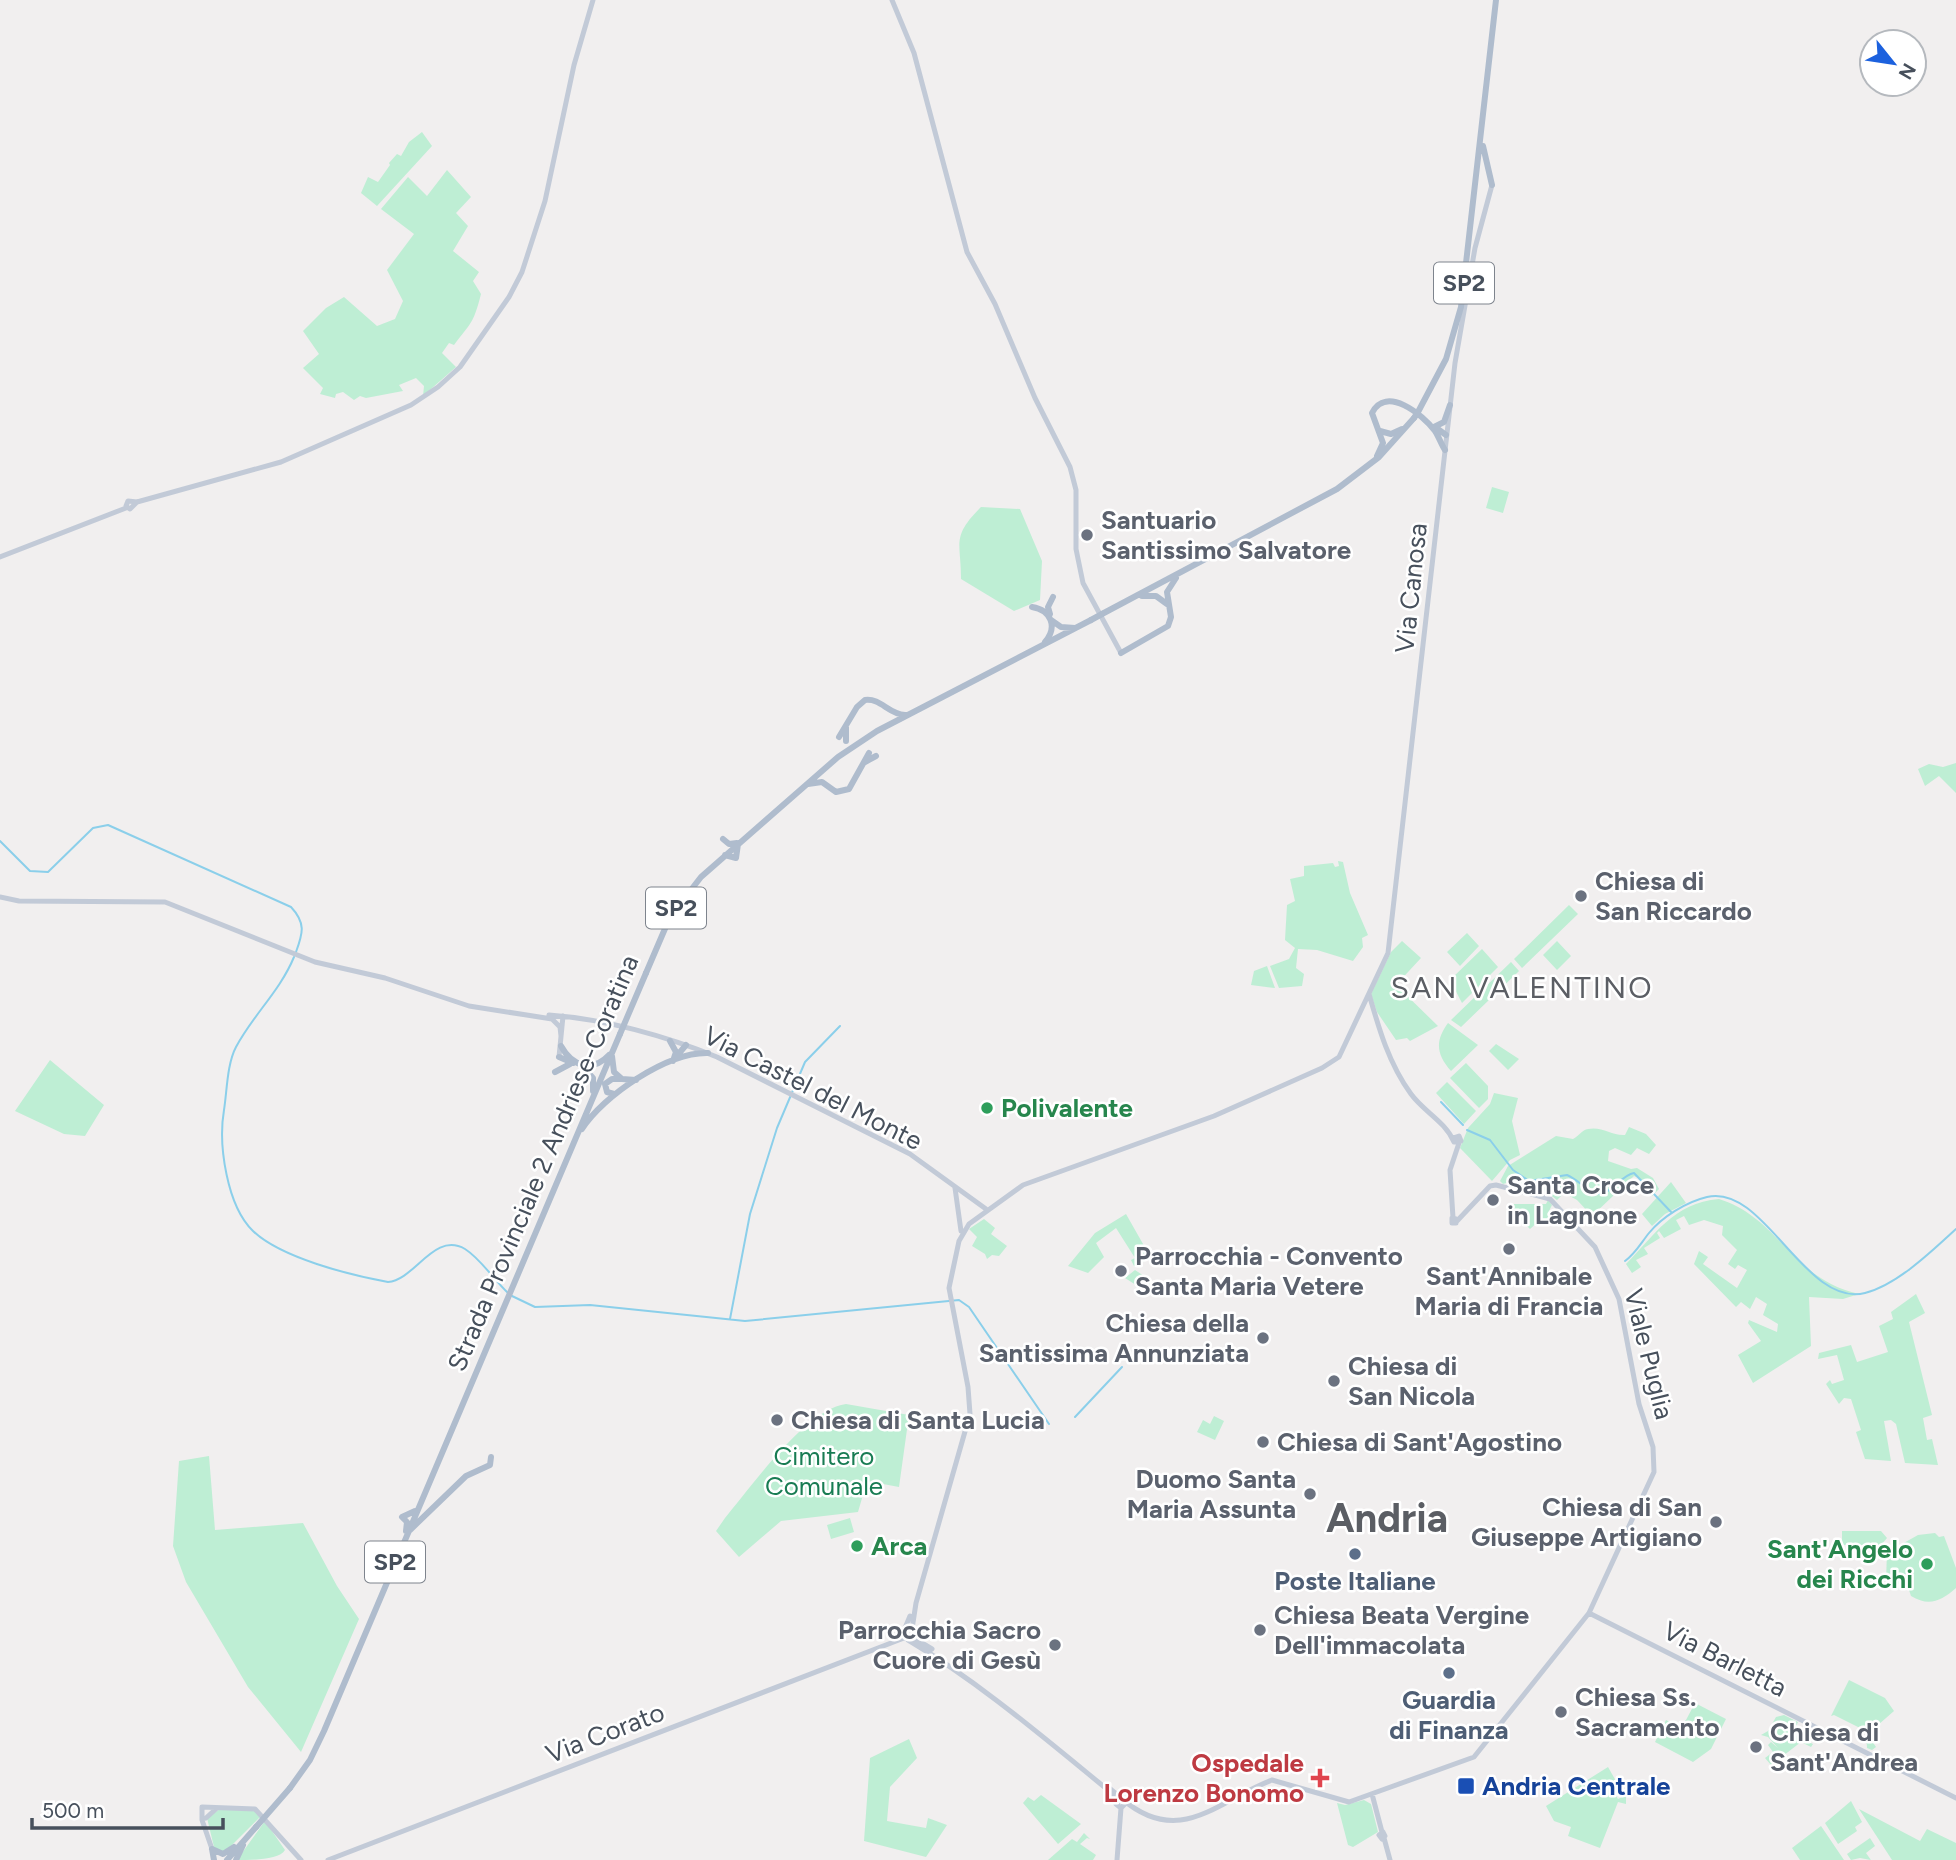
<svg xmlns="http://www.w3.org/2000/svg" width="1956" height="1860" viewBox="0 0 1956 1860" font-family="Figtree,sans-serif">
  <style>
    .green { fill: #beeed4 }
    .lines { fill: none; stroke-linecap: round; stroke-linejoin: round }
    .stream { stroke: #8bcfea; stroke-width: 2 }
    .secondary { stroke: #c2cad7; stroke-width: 5 }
    .primary { stroke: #afbccd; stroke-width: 6 }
    .primary-bridge { stroke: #afbccd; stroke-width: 6 }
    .worship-dot { fill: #6b7280; stroke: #fff; stroke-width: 2.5 }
    .leisure-dot { fill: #2e9e5b; stroke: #fff; stroke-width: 2.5 }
    .service-dot { fill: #5c6f8a; stroke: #fff; stroke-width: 2.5 }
    .health-dot { fill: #e0444e; stroke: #fff; stroke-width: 2.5 }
    .transit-dot { fill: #1a4fb4; stroke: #fff; stroke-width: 2.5 }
    .labels { text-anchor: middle; stroke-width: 5; stroke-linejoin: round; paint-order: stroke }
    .shield { fill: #fff; stroke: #7e848d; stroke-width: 2 }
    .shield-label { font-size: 24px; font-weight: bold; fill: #47505c }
    .worship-label { font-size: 26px; font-weight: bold; fill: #5b616d; stroke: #fff; text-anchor: start }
    .street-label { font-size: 26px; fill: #47505c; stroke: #fff }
    .leisure-label { font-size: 26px; font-weight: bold; fill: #27864d; stroke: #fff; text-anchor: start }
    .park-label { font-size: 26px; fill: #187c53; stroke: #fff }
    .service-label { font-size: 26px; font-weight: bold; fill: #4e5e75; stroke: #fff }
    .health-label { font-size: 26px; font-weight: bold; fill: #be3a42; stroke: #fff; text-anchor: end }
    .transit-label { font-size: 26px; font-weight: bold; fill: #164399; stroke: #fff; text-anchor: start }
    .quarter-label { font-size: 30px; letter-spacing: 2px; fill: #5b5e64; stroke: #fff }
    .town-label { font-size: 40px; font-weight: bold; fill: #5b5e64; stroke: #fff }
  </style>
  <rect width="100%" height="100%" fill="#f1efef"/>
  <!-- green -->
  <path class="green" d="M422 132 432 146 377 206 361 193 368 177 378 182 390 165 389 163 397 154 401 156 409 142Z
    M447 170 471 197 456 213 468 226 453 251 479 272 473 281 481 294C473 325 471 322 454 345L449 343 442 353 456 367 423 396 424 386 416 378 399 385 403 391 366 398 360 396 354 400 343 392 336 394 335 398 320 394 323 388 303 368 319 354 303 331 326 308 344 297 377 326 395 319 403 301 387 270 414 234 381 209 408 177 427 196Z
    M1492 487 1509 492 1503 513 1486 508Z
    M981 507 1020 509 1042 561 1040 600 1014 611 961 579C961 542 951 537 981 507Z
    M1956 763V793L1939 776 1925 786 1918 769 1929 764 1943 767Z
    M1338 861 1343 862 1350 893 1368 935 1362 938 1363 947 1353 961 1317 950 1298 949 1296 968 1304 974 1302 986 1279 988 1270 966 1289 959 1295 948 1285 940 1287 905 1295 901 1290 879 1304 876V866L1333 863 1335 867 1339 866Z
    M1569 905 1578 914 1522 968 1514 959Z
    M1467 933 1479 946 1460 966 1447 952Z
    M1402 941 1421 958 1396 985 1438 1026 1410 1041 1407 1038 1396 1040 1377 1012 1371 994 1391 952Z
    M1557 941 1571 956 1557 970 1543 955Z
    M1482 949 1498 967 1462 1003 1450 980Z
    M1511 962 1519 971 1517 973 1461 1027 1451 1020Z
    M1267 966 1275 988 1251 985 1254 971Z
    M1448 1023 1478 1045 1451 1071C1436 1054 1435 1041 1448 1023Z
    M1496 1044 1519 1059 1508 1070 1489 1051Z
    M50 1060 104 1105 85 1136 64 1134 15 1111Z
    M1466 1063 1488 1086V1099L1479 1108 1450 1078Z
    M1447 1082 1476 1111 1464 1124 1436 1093Z
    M1494 1093 1518 1098 1512 1121 1520 1155 1510 1160 1492 1181 1460 1148 1468 1128 1490 1104Z
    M1629 1127 1646 1134 1656 1145 1649 1154 1637 1148 1631 1155 1615 1148 1609 1151 1608 1161 1631 1169 1637 1168 1653 1178 1659 1189 1652 1196 1640 1179 1634 1176 1592 1216 1577 1200 1564 1193 1557 1200C1545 1189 1519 1178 1503 1184L1500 1181 1508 1166 1556 1136 1573 1139C1579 1136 1582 1130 1588 1129 1602 1126 1612 1136 1625 1135Z
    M1671 1182 1686 1203 1665 1214 1652 1226 1642 1214Z
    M1719 1199C1780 1218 1791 1279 1859 1294L1843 1299 1809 1297 1811 1346 1753 1383 1738 1355 1761 1341 1748 1323 1749 1320 1777 1332 1778 1324 1763 1315 1767 1304 1756 1297 1750 1309 1741 1302 1736 1307 1694 1264 1699 1251 1708 1257 1703 1264 1737 1288 1747 1270 1738 1265 1735 1269 1728 1264 1737 1250 1722 1235 1723 1226 1704 1220 1689 1225 1684 1216 1676 1220 1681 1229 1664 1238 1659 1231 1657 1233 1660 1238 1644 1248 1648 1254 1636 1260 1641 1267 1632 1273 1626 1264C1655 1235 1673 1203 1719 1199Z
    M1548 1200 1552 1205 1549 1211 1552 1216 1542 1223 1539 1221 1530 1229 1521 1220 1518 1221 1509 1208 1510 1204H1546Z
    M1126 1214 1151 1258 1134 1266 1131 1260 1135 1258 1116 1228 1096 1243 1104 1257 1088 1273 1068 1266 1095 1233Z
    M984 1219 995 1228 991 1234 1007 1246 999 1256 992 1255 987 1259 985 1254 972 1246 977 1237 969 1229Z
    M1135 1270 1156 1284 1150 1294 1125 1278Z
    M1916 1294 1925 1313 1909 1322 1932 1415 1923 1418 1927 1440 1932 1439 1938 1465 1905 1463 1896 1424 1891 1420 1884 1421 1891 1461 1865 1459 1856 1432 1861 1430 1851 1399 1844 1398 1839 1404 1826 1384 1830 1380 1832 1384 1844 1380 1837 1355 1818 1359 1819 1353 1851 1345 1857 1362 1888 1352 1879 1326 1893 1319 1891 1312Z
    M846 1404 909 1415 899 1487 867 1481 858 1512 781 1521 739 1557 716 1531 725 1518C751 1487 806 1409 846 1404Z
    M1214 1416 1224 1421 1215 1440 1197 1432 1203 1420 1210 1424Z
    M209 1456 215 1530 303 1523 337 1586 359 1619 301 1752 248 1687 186 1582 173 1546 179 1461Z
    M850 1518 854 1532 831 1539 827 1525Z
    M1842 1531H1881L1887 1538 1881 1545H1842Z
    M1935 1533 1939 1537 1944 1536 1956 1568V1588C1941 1601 1929 1607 1911 1596L1907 1584H1886L1887 1549H1893L1918 1535Z
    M1849 1680 1885 1698 1894 1711 1870 1732V1738L1876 1747 1872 1750 1867 1748 1866 1731 1834 1715 1831 1716Z
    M1695 1703 1726 1719 1711 1749 1693 1762 1655 1742 1666 1720 1678 1726 1686 1720Z
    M1784 1715 1798 1722 1792 1734 1813 1744 1811 1747 1801 1742 1771 1765 1765 1758 1773 1752 1768 1745 1771 1742 1778 1748 1768 1737 1761 1735 1768 1731 1776 1717Z
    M909 1739 917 1758 890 1787 887 1821 926 1828 928 1818 947 1825 926 1857 864 1841 870 1758Z
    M1608 1767 1616 1781 1610 1785 1618 1799 1626 1795V1804L1618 1802 1600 1848 1568 1836 1571 1827 1554 1821 1546 1806Z
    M1041 1795 1081 1824 1058 1844 1023 1803 1028 1797 1034 1801Z
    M1364 1800 1371 1804 1378 1832 1353 1847 1348 1845 1337 1803 1345 1805Z
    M1851 1801 1862 1822 1855 1827 1857 1831 1838 1844 1825 1823Z
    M220 1809 256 1811 261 1816 224 1853 214 1847 207 1818Z
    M1859 1809 1920 1841 1927 1829 1956 1843V1860H1892Z
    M265 1821 285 1850C280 1860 251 1860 237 1860Z
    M1821 1826 1844 1860H1800L1792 1848Z
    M1084 1833 1090 1839 1087 1838 1080 1844 1096 1855 1093 1860H1048L1072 1839 1077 1842Z
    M1870 1838 1875 1846 1866 1853 1871 1860 1860 1858 1851 1860 1847 1854Z"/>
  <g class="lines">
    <!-- stream -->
    <path class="stream" d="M0 841 30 871 48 872 93 828 108 825 291 907C306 923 303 933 296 952
      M294 957C280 991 253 1015 236 1047 227 1064 227 1091 224 1110 218 1145 227 1206 253 1231 281 1258 350 1275 388 1282 415 1280 434 1231 465 1249 481 1259 494 1280 508 1293
      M1441 1102 1463 1125
      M1467 1130 1490 1140 1513 1170 1529 1181 1567 1175C1577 1179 1586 1190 1596 1193 1611 1197 1620 1175 1634 1173L1672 1213
      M1625 1261C1635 1254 1641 1243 1649 1233 1662 1217 1686 1202 1707 1197 1764 1183 1805 1308 1865 1293 1897 1285 1932 1251 1956 1229
      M512 1296 535 1307 590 1305 745 1321 959 1300 969 1307 1049 1424
      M730 1319 750 1214 777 1128 805 1062 840 1026
      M1075 1417 1122 1367"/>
    <!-- secondary -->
    <path class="secondary" d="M892 0 914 53 967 252 995 304 1035 398 1070 467 1076 490V549L1083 583 1121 653
      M137 502 130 509 126 506 128 501 137 502 281 462 411 405 438 387 460 367 509 297 522 272 545 201 574 65 593 0
      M0 557 126 508
      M0 897 19 901 165 902 315 962 385 978 469 1006 552 1019 560 1027 561 1036
      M1369 994C1379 1029 1389 1064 1411 1094 1424 1112 1445 1121 1454 1142L1461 1141 1459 1136 1453 1138
      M549 1015C605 1019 666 1036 717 1057L910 1154 986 1209
      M559 1057 563 1016
      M955 1188 961 1231
      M1452 1218 1456 1219V1223H1452Z
      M1453 1218 1450 1170 1459 1143
      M1589 1613 1956 1798
      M902 1633a6 6 0 1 1 12 0a6 6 0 1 1-12 0Z
      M905 1628 910 1616
      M912 1629 916 1603 970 1414 968 1387 949 1288 959 1241 969 1224 1023 1185 1214 1116 1322 1068 1339 1057 1388 953 1455 363 1475 248 1492 185
      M912 1637 932 1649
      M908 1640C979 1682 1043 1737 1108 1790L1117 1802
      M1272 1780 1349 1802 1474 1757 1589 1613 1654 1472 1653 1447 1639 1404 1619 1299 1595 1247 1550 1199 1496 1185 1490 1186 1457 1221
      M1108 1787 1122 1799
      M1372 1794 1382 1832
      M1126 1803 1121 1808 1116 1804 1122 1799C1180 1848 1217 1801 1272 1780
      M202 1807 255 1809 301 1860
      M202 1807V1820L212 1849
      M206 1818 217 1808
      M1383 1832 1385 1836 1382 1839 1379 1835Z
      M1384 1838 1390 1860
      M328 1860 904 1638
      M1117 1860 1121 1808"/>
    <!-- primary -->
    <path class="primary" d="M1483 146 1492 185
      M1418 412 1446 359 1461 307 1496 0
      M1434 427 1444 422 1450 405
      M1435 427 1446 435
      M1380 431 1391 434 1402 429
      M1377 456 1383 443 1372 413C1386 385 1422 414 1435 431 1439 437 1441 444 1445 450
      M1142 596H1156L1167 604
      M1032 607C1051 610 1058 627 1045 642
      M1050 614 1048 607 1053 597
      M1102 614 1337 489 1379 457 1414 418
      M1051 620 1061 627 1075 628
      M1121 653 1168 626 1171 617 1167 592 1176 578
      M846 727V741
      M839 737 857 707 865 700C881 698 888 714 905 715
      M865 762 876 756
      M808 784 822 782 836 792 849 789 869 753
      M723 839 729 844 737 843
      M725 855 736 858 738 844
      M646 973 670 917 701 877 838 757 877 731 1091 620
      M670 1041 676 1052 673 1061
      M561 1046C572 1066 592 1073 609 1055
      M612 1056 614 1072 622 1079 636 1080
      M559 1057 573 1063
      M676 1057 686 1045
      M583 1067 593 1078V1091
      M555 1072 570 1064
      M614 1094 607 1092 605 1084 612 1079H622
      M582 1129C603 1096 667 1052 708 1053
      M410 1530 466 1476 490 1465 491 1457
      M406 1531 407 1522 402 1517 415 1511
      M290 1788 310 1760 324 1731 620 1034
      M212 1849 223 1854 234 1847
      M212 1849 214 1860
      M227 1860 256 1827
      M236 1860 243 1845"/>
    <!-- primary-bridge -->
    <path class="primary-bridge" d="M1414 418 1418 412
      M1091 620 1102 614
      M620 1034 646 973
      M256 1827 290 1788"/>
  </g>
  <!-- markers -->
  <g class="worship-dot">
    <circle cx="1087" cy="535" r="7"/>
    <circle cx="1581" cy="896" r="7"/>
    <circle cx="1493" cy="1200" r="7"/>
    <circle cx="1509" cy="1249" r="7"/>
    <circle cx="1121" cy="1271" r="7"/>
    <circle cx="1263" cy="1338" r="7"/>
    <circle cx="1334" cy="1381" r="7"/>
    <circle cx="777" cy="1420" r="7"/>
    <circle cx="1263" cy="1442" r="7"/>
    <circle cx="1310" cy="1494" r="7"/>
    <circle cx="1716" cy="1522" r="7"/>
    <circle cx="1260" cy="1630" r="7"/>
    <circle cx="1055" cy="1645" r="7"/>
    <circle cx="1561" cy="1712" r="7"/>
    <circle cx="1756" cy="1747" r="7"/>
  </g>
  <g class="leisure-dot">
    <circle cx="987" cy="1108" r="7"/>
    <circle cx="857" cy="1546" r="7"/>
    <circle cx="1927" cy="1564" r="7"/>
  </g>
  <g class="service-dot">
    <circle cx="1355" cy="1554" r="7"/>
    <circle cx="1449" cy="1673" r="7"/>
  </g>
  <path class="health-dot" d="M1316.5 1767.5h7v7h7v7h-7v7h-7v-7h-7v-7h7z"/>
  <rect class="transit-dot" x="1457" y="1777" width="18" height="18" rx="3.5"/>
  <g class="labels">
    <!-- shield labels -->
    <g class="shield">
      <rect x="1434" y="262.5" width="60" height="41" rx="5"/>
      <rect x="646" y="887.5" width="60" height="41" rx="5"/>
      <rect x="365" y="1541.5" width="60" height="41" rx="5"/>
    </g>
    <g class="shield-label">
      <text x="1464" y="291">SP2</text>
      <text x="676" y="916">SP2</text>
      <text x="395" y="1570">SP2</text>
    </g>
    <!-- worship labels -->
    <g class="worship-label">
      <text x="1101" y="529">Santuario<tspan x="1101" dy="30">Santissimo Salvatore</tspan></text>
      <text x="1595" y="890">Chiesa di<tspan x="1595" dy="30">San Riccardo</tspan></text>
      <text x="1507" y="1194">Santa Croce<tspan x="1507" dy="30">in Lagnone</tspan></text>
      <text x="1135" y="1265">Parrocchia - Convento<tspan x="1135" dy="30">Santa Maria Vetere</tspan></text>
      <text x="1509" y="1285" text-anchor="middle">Sant'Annibale<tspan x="1509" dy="30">Maria di Francia</tspan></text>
      <text x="1249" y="1332" text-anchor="end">Chiesa della<tspan x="1249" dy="30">Santissima Annunziata</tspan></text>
      <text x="1348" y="1375">Chiesa di<tspan x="1348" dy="30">San Nicola</tspan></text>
      <text x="791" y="1429">Chiesa di Santa Lucia</text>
      <text x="1277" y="1451">Chiesa di Sant'Agostino</text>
      <text x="1296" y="1488" text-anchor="end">Duomo Santa<tspan x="1296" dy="30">Maria Assunta</tspan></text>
      <text x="1702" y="1516" text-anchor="end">Chiesa di San<tspan x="1702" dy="30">Giuseppe Artigiano</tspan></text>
      <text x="1274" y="1624">Chiesa Beata Vergine<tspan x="1274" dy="30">Dell'immacolata</tspan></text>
      <text x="1041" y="1639" text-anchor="end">Parrocchia Sacro<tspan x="1041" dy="30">Cuore di Gesù</tspan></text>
      <text x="1575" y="1706">Chiesa Ss.<tspan x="1575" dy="30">Sacramento</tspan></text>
      <text x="1770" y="1741">Chiesa di<tspan x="1770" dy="30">Sant'Andrea</tspan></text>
    </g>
    <!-- street labels -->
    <g class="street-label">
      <text transform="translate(1411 588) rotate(-84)" y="9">Via Canosa</text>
      <text transform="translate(813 1088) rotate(27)" y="9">Via Castel del Monte</text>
      <text transform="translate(543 1163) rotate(-67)" y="9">Strada Provinciale 2 Andriese-Coratina</text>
      <text transform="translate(1649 1354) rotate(76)" y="9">Viale Puglia</text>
      <text transform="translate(1725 1659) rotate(27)" y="9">Via Barletta</text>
      <text transform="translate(605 1733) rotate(-21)" y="9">Via Corato</text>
    </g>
    <!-- leisure labels -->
    <g class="leisure-label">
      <text x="1001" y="1117">Polivalente</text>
      <text x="871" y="1555">Arca</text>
      <text x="1913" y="1558" text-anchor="end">Sant'Angelo<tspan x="1913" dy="30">dei Ricchi</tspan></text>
    </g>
    <!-- park labels -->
    <g class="park-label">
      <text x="824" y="1465">Cimitero<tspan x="824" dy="30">Comunale</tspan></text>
    </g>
    <!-- service labels -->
    <g class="service-label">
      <text x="1355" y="1590">Poste Italiane</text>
      <text x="1449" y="1709">Guardia<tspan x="1449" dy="30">di Finanza</tspan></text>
    </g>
    <!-- health labels -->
    <g class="health-label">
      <text x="1304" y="1772">Ospedale<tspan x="1304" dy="30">Lorenzo Bonomo</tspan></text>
    </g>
    <!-- transit labels -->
    <g class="transit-label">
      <text x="1482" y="1795">Andria Centrale</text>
    </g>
    <!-- quarter labels -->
    <g class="quarter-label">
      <text x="1522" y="998">SAN VALENTINO</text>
    </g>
    <!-- town labels -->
    <g class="town-label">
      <text x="1387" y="1532">Andria</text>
    </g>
  </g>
  <!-- north arrow -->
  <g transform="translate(1893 63) rotate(120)"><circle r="33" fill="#ffffff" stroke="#b5b9be" stroke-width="2"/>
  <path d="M0-5L12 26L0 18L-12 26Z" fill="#1c61de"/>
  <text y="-10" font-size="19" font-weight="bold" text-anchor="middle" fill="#47505c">N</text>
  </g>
  <!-- scale -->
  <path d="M32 1818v10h191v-10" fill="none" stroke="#47505c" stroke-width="3.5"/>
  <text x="42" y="1818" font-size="21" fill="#47505c" stroke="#ffffff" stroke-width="5" paint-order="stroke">500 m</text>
</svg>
